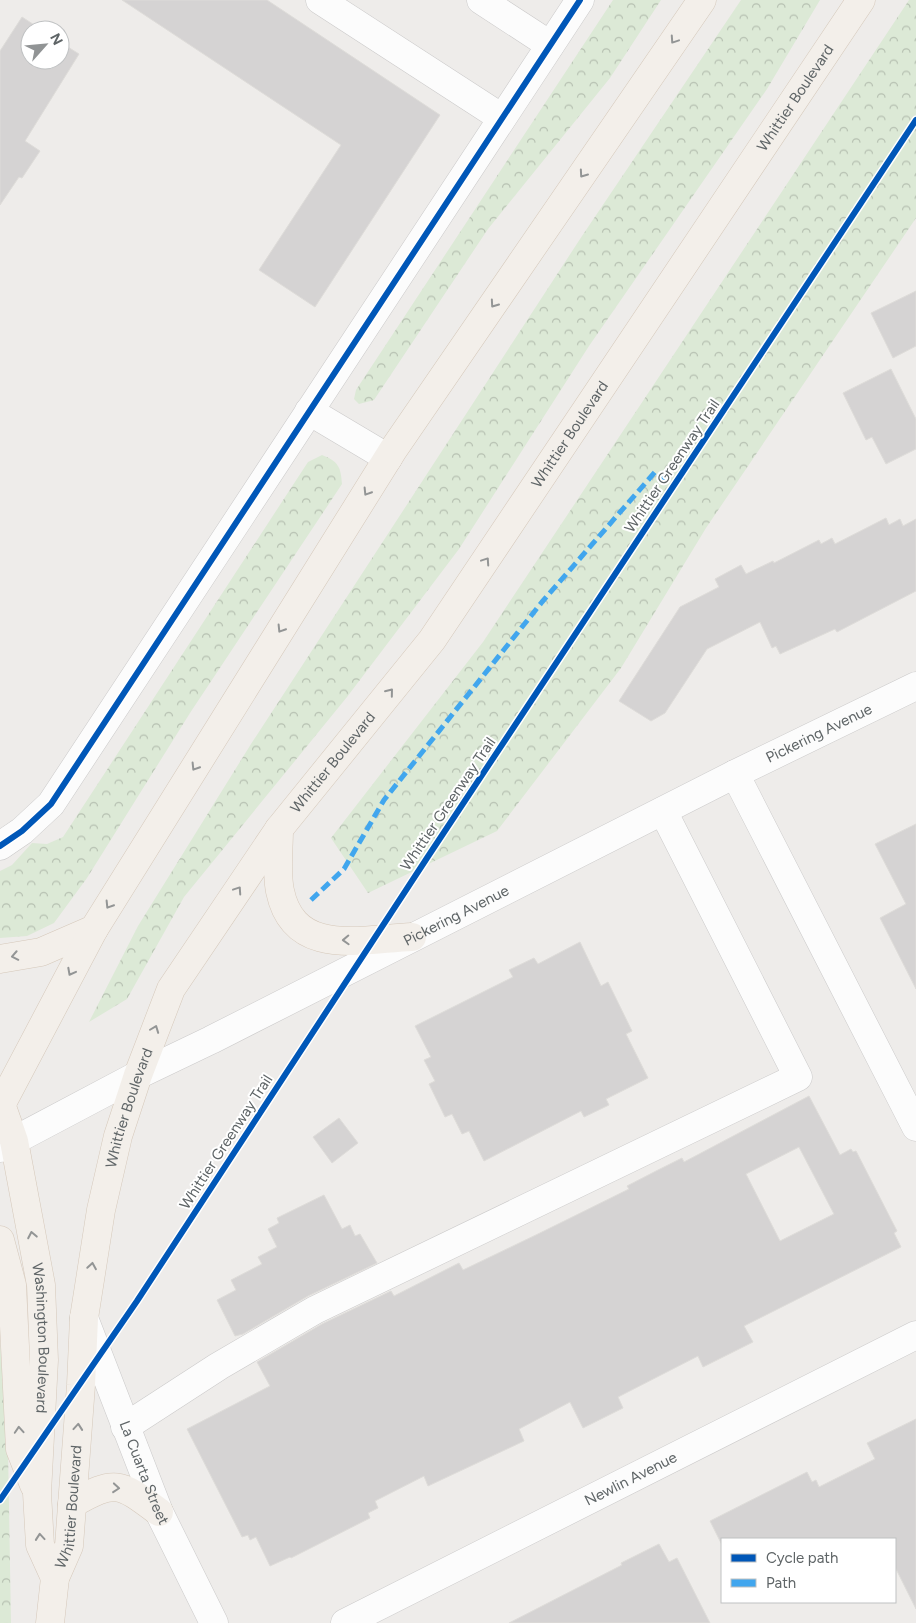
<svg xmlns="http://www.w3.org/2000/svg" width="916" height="1623" viewBox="0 0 916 1623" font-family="Figtree,sans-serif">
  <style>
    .forest { fill: url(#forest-crowns) }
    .building { fill: #d5d3d3; stroke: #dedcd9; fill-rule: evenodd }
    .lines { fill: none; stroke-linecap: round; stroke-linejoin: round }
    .minor-casing { stroke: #cbcaca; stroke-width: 29 }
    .major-casing { stroke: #d5c8ba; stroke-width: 29 }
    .minor { stroke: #fcfcfc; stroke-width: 28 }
    .major { stroke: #f3efea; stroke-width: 28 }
    .quiet { stroke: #41a6ee; stroke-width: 5; stroke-dasharray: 10 5; stroke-linecap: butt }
    .cycleway-casing { stroke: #fff; stroke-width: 9 }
    .cycleway { stroke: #0057b8; stroke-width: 6 }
    .oneway { stroke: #939595 }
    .labels { text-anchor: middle; stroke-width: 4; stroke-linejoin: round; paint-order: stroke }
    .street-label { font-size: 15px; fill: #5f6567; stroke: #fff }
  </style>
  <defs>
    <pattern id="forest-crowns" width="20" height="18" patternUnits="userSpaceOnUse" patternTransform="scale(1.25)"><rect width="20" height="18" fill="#dce9d6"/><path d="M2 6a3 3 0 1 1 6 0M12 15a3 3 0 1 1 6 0" fill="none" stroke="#b6c0b1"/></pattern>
  </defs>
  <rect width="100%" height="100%" fill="#eeecea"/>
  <!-- forest -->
  <path class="forest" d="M613 0H661L610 78 488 229 374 400 359 404 354 399 356 390Z
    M741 0H820L767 89 589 346 459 549 347 697 184 897 127 999 89 1022 138 926 251 744 582 236Z
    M909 0H916V218L706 528 621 668 497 831 368 893 331 838 483 642Z
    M322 455C338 461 341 467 342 484L190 713 87 878 54 923 27 936 0 938V871L12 865 32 843 47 844 63 837 308 462Z
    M0 1343 8 1448 11 1623H0Z"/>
  <!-- building -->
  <path class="building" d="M122 0H267L440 115 315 307 259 270 341 145Z
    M22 17 42 30H30V60H60V42L79 54 25 141 40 151 22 178 19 177 0 205V51Z
    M916 291V346L893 358 871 313Z
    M891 369 916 419V449L886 464 872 437 866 440 843 393Z
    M886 518 889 525 900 519 903 526 916 519V591L837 632 835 629 780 654 776 646 772 648 760 622 707 649 665 713 651 721 619 701 680 607 719 587 715 579 741 565 746 574 773 561 774 563 819 540 821 544 832 538 835 544Z
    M916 824V989L880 918 906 904 875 844Z
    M580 942 601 986 608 982 632 1031 626 1034 648 1078 606 1099 609 1105 584 1117 581 1111 484 1161 469 1131 462 1134 452 1114 445 1117 429 1084 435 1081 424 1060 431 1057 415 1026 513 977 509 970 534 958 538 964Z
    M809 1096 840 1155 851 1149 853 1152 856 1151 897 1231 894 1233 901 1247 744 1326 753 1342 703 1367 698 1356 618 1397 623 1408 583 1428 570 1402 519 1429 524 1441 428 1486 424 1476 375 1501 378 1508 368 1513 370 1518 291 1558 290 1557 270 1566 256 1537 250 1540 248 1535 242 1537 187 1429 270 1386 257 1362 322 1324 391 1291 394 1296 459 1263 463 1270 540 1233 629 1189 627 1186 658 1170 682 1158 684 1162ZM799 1147 834 1214 780 1241 746 1174Z
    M339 1118 358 1143 332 1163 313 1137Z
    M324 1195 342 1229 350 1225 355 1236 360 1234 377 1263 308 1296 243 1334 235 1336 217 1300 236 1290 231 1280 262 1264 258 1257 277 1247 268 1229 279 1223 277 1218Z
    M916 1419V1609L895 1567V1539H722V1545L710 1521 807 1472 812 1482 816 1480 819 1487 875 1459 867 1443Z
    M659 1544 669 1562 677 1558 710 1623H509L622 1565 621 1563Z"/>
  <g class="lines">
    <defs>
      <g id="minor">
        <path d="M320 0 502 118"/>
        <path d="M481 0 550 45"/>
        <path d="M309 411 388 458"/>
        <path d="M735 774 916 1127"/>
        <path d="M0 846 22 831 51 804 580 0"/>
        <path id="s1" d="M0 1148 138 1075 211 1040 735 774 916 686"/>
        <path id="s2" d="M84 1318 159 1512 214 1623"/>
        <path d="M125 1427 219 1366 315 1310 798 1077 663 811"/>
        <path id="s3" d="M345 1623 916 1335"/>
      </g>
      <g id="major">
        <path d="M279 829C279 849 276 872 280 891 294 958 361 939 412 937"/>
        <path d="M0 959 41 952 94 929"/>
        <path id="s4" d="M0 1101 14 1141 41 1285 44 1360 37 1493 40 1545 55 1578"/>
        <path d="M0 1107 94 929 393 450 702 0"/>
        <path d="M0 1240 12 1285 20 1449 34 1485"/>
        <path d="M72 1504C116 1479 119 1482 159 1512"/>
        <path id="s5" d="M50 1623 55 1578 69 1546 81 1385 84 1318 101 1210 118 1136 138 1075 171 989 279 829 432 640 861 0"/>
      </g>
    </defs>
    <!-- minor casing -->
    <use href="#minor" class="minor-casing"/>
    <!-- major casing -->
    <use href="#major" class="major-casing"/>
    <!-- minor -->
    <use href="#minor" class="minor"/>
    <!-- major -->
    <use href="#major" class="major"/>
    <!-- quiet -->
    <path class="quiet" d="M311 900 344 869 384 800 542 602 655 472 674 486"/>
    <defs>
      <path id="cycleway" d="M0 846 22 831 51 804 580 0
        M0 1500 137 1301 427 858 916 120"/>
    </defs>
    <!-- cycleway casing -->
    <use href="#cycleway" class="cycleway-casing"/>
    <!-- cycleway -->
    <use href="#cycleway" class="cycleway"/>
  </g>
  <!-- one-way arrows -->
  <defs><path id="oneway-chevron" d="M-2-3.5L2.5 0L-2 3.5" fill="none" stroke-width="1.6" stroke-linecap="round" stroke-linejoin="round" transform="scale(1.25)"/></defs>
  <g class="oneway">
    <use href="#oneway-chevron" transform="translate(674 40) rotate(124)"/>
    <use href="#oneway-chevron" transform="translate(583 174) rotate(125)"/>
    <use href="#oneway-chevron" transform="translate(494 304) rotate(125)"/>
    <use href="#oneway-chevron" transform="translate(367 492) rotate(122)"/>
    <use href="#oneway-chevron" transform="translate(486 561) rotate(-56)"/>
    <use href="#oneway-chevron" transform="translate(281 629) rotate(122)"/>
    <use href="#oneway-chevron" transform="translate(390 692) rotate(-51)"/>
    <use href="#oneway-chevron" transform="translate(195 767) rotate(122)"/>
    <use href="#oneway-chevron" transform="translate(238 890) rotate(-56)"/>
    <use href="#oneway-chevron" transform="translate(109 905) rotate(122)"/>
    <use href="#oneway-chevron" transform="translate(346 940) rotate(178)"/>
    <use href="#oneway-chevron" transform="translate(15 956) rotate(169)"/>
    <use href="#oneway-chevron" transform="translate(71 972) rotate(118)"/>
    <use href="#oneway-chevron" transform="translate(155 1029) rotate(-69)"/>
    <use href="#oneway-chevron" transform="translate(32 1235) rotate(-101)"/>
    <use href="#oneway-chevron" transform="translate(92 1266) rotate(-81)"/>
    <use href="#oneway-chevron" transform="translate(78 1427) rotate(-85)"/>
    <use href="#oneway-chevron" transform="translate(19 1430) rotate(-94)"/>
    <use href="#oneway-chevron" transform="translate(116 1488) rotate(5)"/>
    <use href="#oneway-chevron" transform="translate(40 1537) rotate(-95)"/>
  </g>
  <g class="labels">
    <!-- street labels -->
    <g class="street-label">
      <text dy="5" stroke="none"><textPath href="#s5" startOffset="1739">Whittier Boulevard</textPath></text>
      <text dy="5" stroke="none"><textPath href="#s5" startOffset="1334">Whittier Boulevard</textPath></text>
      <text transform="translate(672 466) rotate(-56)" y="5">Whittier Greenway Trail</text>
      <text dy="5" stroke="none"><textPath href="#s1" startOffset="918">Pickering Avenue</textPath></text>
      <text dy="5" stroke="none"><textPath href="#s5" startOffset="929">Whittier Boulevard</textPath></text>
      <text transform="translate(448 804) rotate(-56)" y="5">Whittier Greenway Trail</text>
      <text dy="5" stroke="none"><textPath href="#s1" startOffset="512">Pickering Avenue</textPath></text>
      <text dy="5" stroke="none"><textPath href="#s5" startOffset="524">Whittier Boulevard</textPath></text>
      <text transform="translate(226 1142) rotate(-57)" y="5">Whittier Greenway Trail</text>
      <text dy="5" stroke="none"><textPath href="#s4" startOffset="242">Washington Boulevard</textPath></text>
      <text dy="5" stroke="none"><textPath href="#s2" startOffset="166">La Cuarta Street</textPath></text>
      <text dy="5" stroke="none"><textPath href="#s3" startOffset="320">Newlin Avenue</textPath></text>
      <text dy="5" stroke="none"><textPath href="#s5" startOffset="119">Whittier Boulevard</textPath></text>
    </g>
  </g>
  <!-- legend -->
  <rect x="721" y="1538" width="175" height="65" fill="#ffffff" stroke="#bfc1c2"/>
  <rect x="731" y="1554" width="25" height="8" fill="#0057b8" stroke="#bfc1c2"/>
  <text x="766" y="1563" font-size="15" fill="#5f6567">Cycle path</text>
  <rect x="731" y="1579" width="25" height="8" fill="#41a6ee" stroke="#bfc1c2"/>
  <text x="766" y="1588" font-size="15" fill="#5f6567">Path</text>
  <!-- north arrow -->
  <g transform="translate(45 45) rotate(63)"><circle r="24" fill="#ffffff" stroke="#bfc1c2"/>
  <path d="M0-4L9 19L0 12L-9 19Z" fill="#919495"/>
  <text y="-8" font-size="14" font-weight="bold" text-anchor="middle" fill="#5f6567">N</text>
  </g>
</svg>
